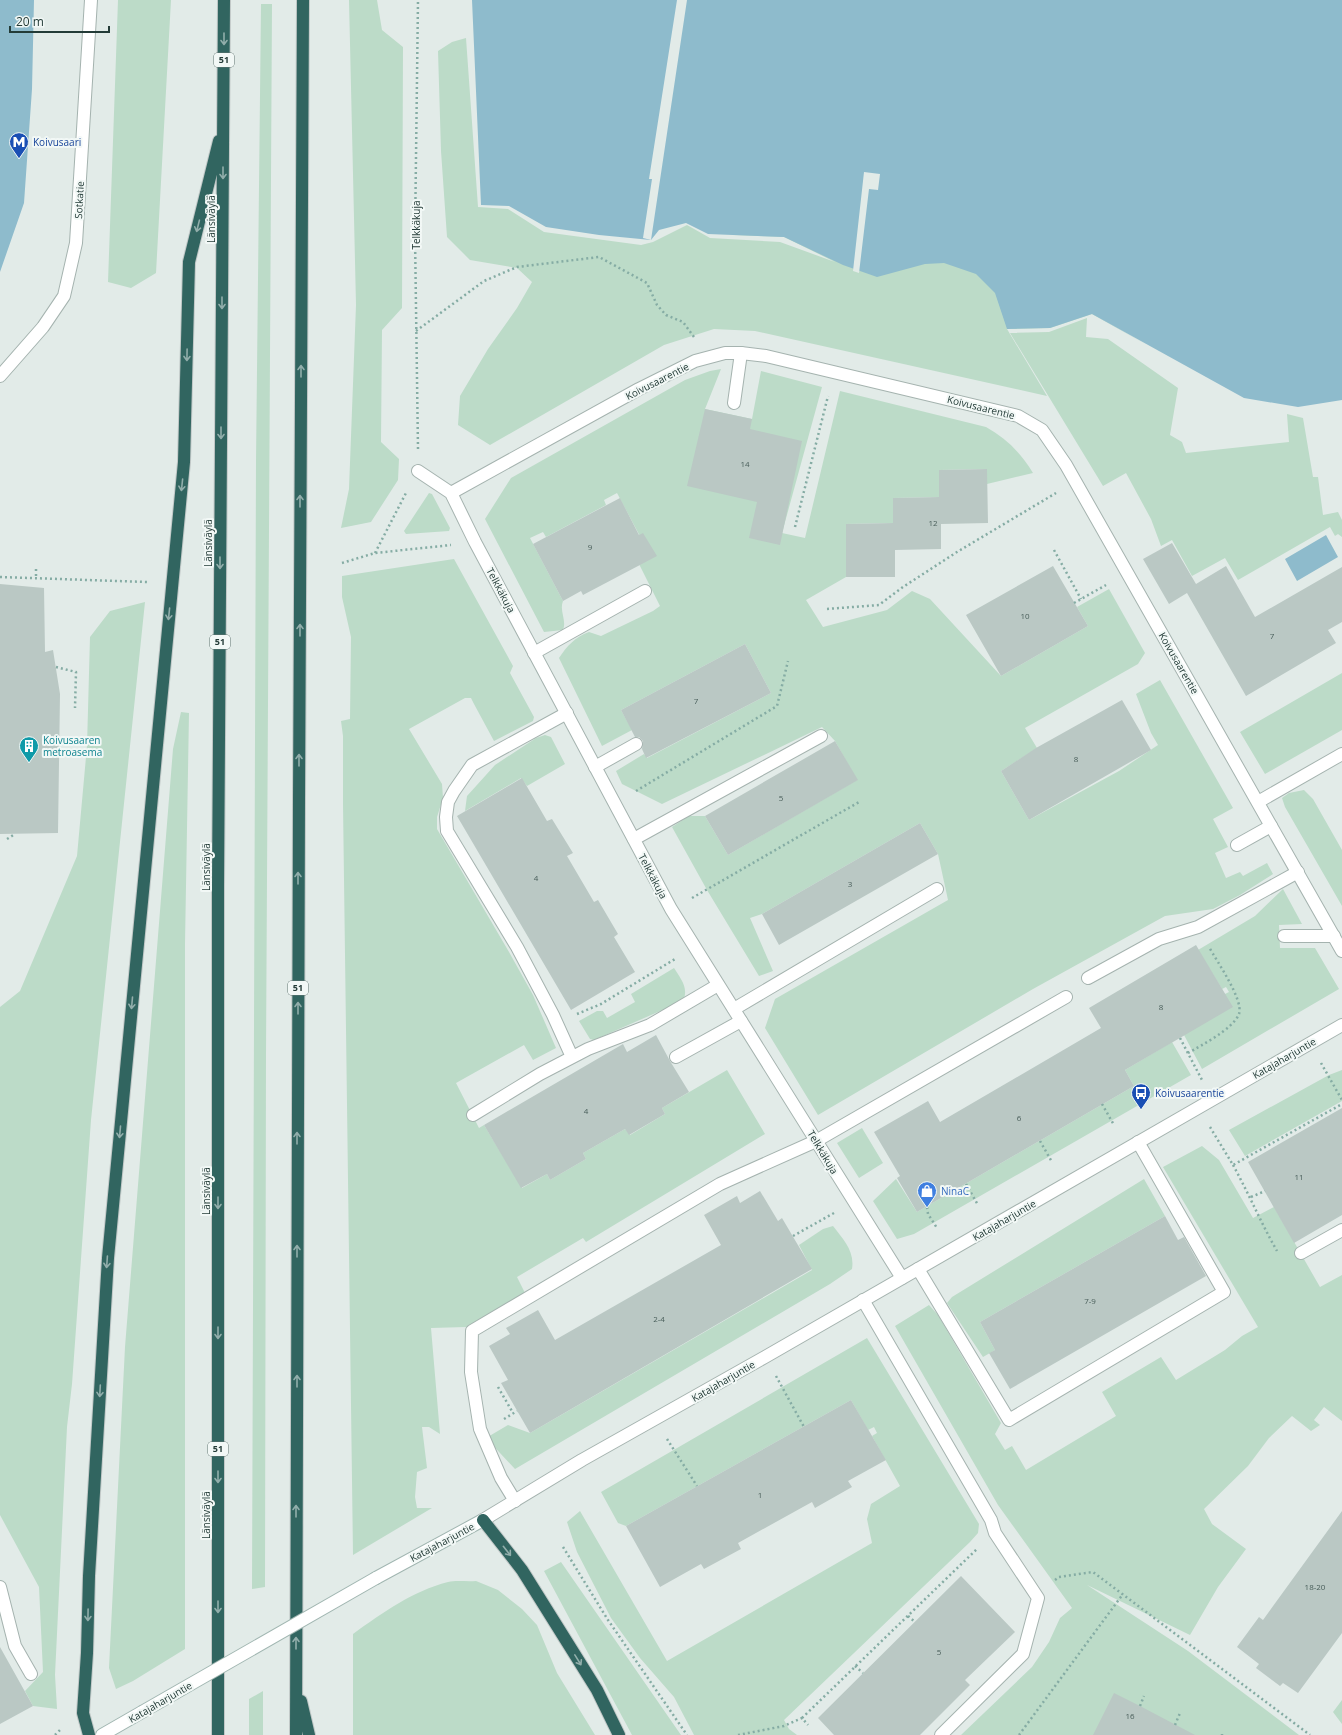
<svg xmlns="http://www.w3.org/2000/svg" width="1342" height="1735" viewBox="0 0 1342 1735" font-family="'Open Sans',sans-serif">
  <style>
    .green { fill: #bcdbc8 }
    .water { fill: #8ebbcc }
    .pier { fill: #e2ebe8 }
    .building { fill: #bac8c4 }
    .lines { fill: none; stroke-linecap: round; stroke-linejoin: round }
    .service-casing { stroke: #a5b3af; stroke-width: 14 }
    .minor-casing { stroke: #a5b3af; stroke-width: 14 }
    .tertiary-casing { stroke: #a5b3af; stroke-width: 14 }
    .secondary-casing { stroke: #a1b6b1; stroke-width: 14 }
    .motorway-casing { stroke: #c1c8c7; stroke-width: 14 }
    .path { stroke: #85aca4; stroke-width: 2.5; stroke-dasharray: 2 3; stroke-linecap: butt }
    .service { stroke: #fff; stroke-width: 12 }
    .minor { stroke: #fff; stroke-width: 12 }
    .tertiary { stroke: #fff; stroke-width: 12 }
    .secondary { stroke: #fff; stroke-width: 12 }
    .motorway { stroke: #316560; stroke-width: 12 }
    .secondary-bridge-casing { stroke: #a1b6b1; stroke-width: 14; stroke-linecap: butt }
    .secondary-bridge { stroke: #fff; stroke-width: 12 }
    .oneway { stroke: #92aeab }
    .labels { text-anchor: middle; stroke-width: 4; stroke-linejoin: round; paint-order: stroke }
    .number-label { font-size: 8px; fill: #495e5a }
    .shield { fill: #f2f8f6; stroke: #617470; stroke-width: 1 }
    .shield-label { font-size: 9px; font-weight: bold; fill: #233b37 }
    .transit-label { font-size: 10px; fill: #164399; stroke: #f2f8f6; text-anchor: start }
    .street-label { font-size: 10px; fill: #233b37; stroke: #f2f8f6 }
    .culture-label { font-size: 10px; fill: #0d838f; stroke: #f2f8f6; text-anchor: start }
    .shop-label { font-size: 10px; fill: #366cbe; stroke: #f2f8f6; text-anchor: start }
  </style>
  <rect width="100%" height="100%" fill="#e2ebe8"/>
  <!-- green -->
  <path class="green" d="M118 0H171L156 273 131 288 108 282Z
    M349 0H377L382 30 403 47 402 308 382 330 381 442 399 459 398 480 371 522 341 528 349 489 356 305Z
    M261 4H272L266 1055 265 1587 252 1589 256 462Z
    M466 38 478 207 508 209 544 232 641 245 653 242 687 225 710 238 780 242 835 262 784 237 734 235 887 195 1147 345 1092 314 1050 328 1007 329 1047 396 755 331 714 329 664 345 490 445 458 425 460 396 488 349 517 308 532 282 517 268 470 260 447 237 441 151 438 51 452 42Z
    M1087 318 1086 337 1108 339 1178 388 1170 435 1182 442 1186 453 1289 442 1287 414 1303 418 1313 477H1318L1323 515 1338 512 1342 520V537L1338 534 1335 536 1330 527 1238 580 1225 558 1192 576 1172 540 1161 546 1151 519 1126 473 1103 486 1010 333 1049 332Z
    M721 369 705 409 752 419 761 371 822 387 782 533 805 538 840 391 986 427C1006 438 1021 453 1033 473L987 484V469L939 470V497L893 498V523L846 524V577L806 600 823 627 887 610 912 591 930 599 1001 676 1088 626 1077 607 1109 589 1145 653 1138 664 1025 728 1037 748 1001 771 1029 820 1119 771 1158 745 1151 733 1136 694 1160 680 1233 808 1213 819 1228 847 1215 853 1226 878 1240 872 1243 876 1267 863 1273 874 1240 895 1213 909 1165 916 1033 989 818 1115 765 1028 775 999 948 900 938 854 920 823 762 914 750 918 773 971 759 976 707 890 672 827 689 816H705L728 855 857 780 835 741 822 727 662 804 622 784 616 771 644 754 647 758 771 693 745 644 621 710 632 730 602 746 559 658C567 646 575 637 589 632L601 636 653 611 660 606 638 562 650 555 617 493 604 500 606 505 546 537 543 532 530 538 563 601C559 611 567 620 563 630L544 632 485 519 511 478 685 380 710 371Z
    M429 493 432 494 450 528 449 531 406 534 404 531Z
    M454 559 513 666 510 673 534 717 533 721 494 741 474 704 471 698H465L409 729 442 784 443 798 437 817V829L509 952 533 995 556 1048 533 1060 524 1045 456 1083 479 1128 484 1125 522 1188 547 1174 550 1180 586 1159 583 1153 625 1129 630 1135 665 1114 662 1108 727 1070 765 1134 586 1242 583 1238 517 1277 525 1293 466 1327 431 1328 440 1434 429 1427H422L427 1468 417 1472 415 1497 417 1508H432L353 1555 343 804V736L341 721 350 719 351 637 342 597V576Z
    M145 602 91 1120 72 1384 67 1427 55 1675 57 1709 33 1706 25 1691 43 1672 39 1587 0 1515V1007L20 991 77 856 87 746 90 637 110 611Z
    M1342 673V730L1265 774 1240 732Z
    M181 712 189 713 185 944V1649L133 1681 116 1689 109 1668 125 1347 173 749Z
    M545 735 551 737 565 764 527 786 521 778 465 811 467 796 495 765 536 738Z
    M1304 790 1313 799 1342 850V906L1285 807 1282 798 1289 793Z
    M1283 889 1302 924 1279 925 1280 948H1315L1339 989 1202 1069 1184 1035 1225 994 1229 992 1226 987 1222 989 1198 950 1255 916Z
    M674 968C681 979 689 988 683 1001L594 1040 590 1039 579 1021 597 1011H603L607 1018 635 1002 631 994Z
    M1172 1042 1191 1075 914 1234 897 1239 873 1201 896 1179 917 1212 1134 1086 1125 1070Z
    M1342 1070V1101L1245 1156 1229 1130 1329 1075Z
    M862 1128 883 1163 859 1178 837 1143Z
    M1202 1146 1219 1160 1253 1218 1274 1207 1320 1287 1342 1275V1421L1324 1407 1314 1420 1320 1425 1311 1431 1292 1416 1269 1438 1248 1466 1204 1509 1212 1524 1246 1549 1218 1587 1190 1635 1087 1585 1188 1651 1299 1735H961L1032 1667 1049 1642 1060 1618 1072 1608 998 1505 895 1326 929 1305 938 1315 1001 1423 995 1434 1005 1450 1012 1446 1026 1470 1116 1416 1102 1392 1161 1357 1176 1380 1225 1350 1242 1336 1258 1327 1163 1167Z
    M1144 1179 1165 1216 980 1322 995 1350 983 1357 947 1303 952 1297Z
    M833 1226C843 1239 855 1251 852 1269L830 1284 515 1469 486 1438 508 1425 530 1433 812 1270 799 1245 823 1229Z
    M867 1338 979 1524 978 1533 970 1542 784 1720 789 1729 797 1735H694L674 1697 640 1658 611 1618 577 1552 567 1522 580 1511 667 1661 872 1543 867 1519 871 1504 900 1486 872 1436 877 1433 874 1427 868 1430 851 1400 626 1526 618 1523 601 1492Z
    M561 1562 681 1735H632L544 1571Z
    M476 1581 498 1590 522 1609 537 1625 557 1673 595 1735H353V1634C382 1613 413 1591 448 1582 457 1580 467 1582 476 1581Z
    M263 1691V1735H249V1699Z
    M1342 1700V1724L1333 1712Z"/>
  <!-- water -->
  <path class="water" d="M0 0H34L32 89 24 203 0 272Z
    M472 0H1342V400L1298 407 1244 398 1092 314 1050 328 1007 329 995 293 976 274 944 263 925 264 877 277 843 265 784 237 708 234 686 223 659 230 651 240 599 235 546 227 509 206 481 205Z
    M1326 535 1338 557 1297 581 1285 559Z"/>
  <!-- pier -->
  <path class="pier" d="M677 0H687L651 240 643 238 652 179H649Z
    M864 172 880 174 878 190 869 189 859 273 853 271Z"/>
  <!-- building -->
  <path class="building" d="M705 409 752 419 750 429 802 441 780 545 749 538 757 502 687 486Z
    M987 469 988 523 941 524V549L895 550V577H846V524L893 523V498L939 497V470Z
    M620 498 639 535 643 533 657 556 583 595 581 591 563 601 533 544Z
    M1172 543 1196 584 1226 566 1255 617 1342 567V622L1328 630 1336 643 1246 696 1187 593 1169 604 1143 559Z
    M1053 566 1088 626 1001 676 966 615Z
    M0 584 44 588 45 652 53 650 60 694 58 833 0 834Z
    M745 644 771 693 646 758 642 749 643 744V741L639 737H635L621 710Z
    M1122 700 1151 750 1029 820 1001 771 1036 748Z
    M835 741 858 780 728 855 705 816Z
    M522 778 547 821 552 819 573 853 567 856 594 902 598 900 618 934 614 937 635 972 571 1010 457 816Z
    M920 823 938 854 779 945 762 914Z
    M1196 945 1233 1007 1125 1070 1134 1086 917 1212 897 1178 900 1176 874 1132 928 1101 940 1122 1101 1028 1089 1008Z
    M656 1035 670 1061 689 1092 662 1108 665 1114 629 1135 625 1129 583 1153 586 1159 550 1180 547 1174 521 1188 484 1125 623 1044 627 1052Z
    M1342 1108V1215L1294 1243 1248 1162Z
    M760 1191 778 1221 782 1218 812 1269 530 1433 501 1383 508 1380 489 1346 510 1334 506 1328 538 1310 555 1340 721 1245 704 1215 737 1196 740 1203Z
    M1165 1216 1178 1240 1184 1237 1206 1276 1010 1389 989 1353 995 1350 980 1322Z
    M851 1400 886 1460 848 1481 852 1487 815 1508 812 1502 738 1543 741 1549 704 1569 701 1564 660 1587 626 1526Z
    M1342 1511V1633L1298 1693 1283 1683 1280 1686 1256 1668 1259 1664 1237 1647 1259 1617 1263 1620Z
    M961 1576 1015 1632 965 1680 970 1685 920 1735H834L818 1718Z
    M0 1647 33 1706 0 1724Z
    M1114 1693 1140 1706 1195 1735H1093Z"/>
  <g class="lines">
    <defs>
      <path id="service" d="M734 403 741 353
        M534 653 645 591
        M567 713 472 765 454 791 448 802 446 817 447 831 517 947 553 1015 572 1057
        M595 767 636 744
        M1258 802 1342 754
        M634 839 821 736
        M1237 845 1271 826
        M1284 936H1334
        M1088 978 1159 939 1198 927 1298 872
        M734 1009 937 889
        M676 1057 741 1021
        M473 1115 540 1074 588 1049 650 1025 718 985
        M1301 1253 1342 1230
        M918 1269 1009 1420 1224 1292 1138 1142
        M863 1300 991 1520 995 1533 1038 1598 1023 1654 941 1735
        M515 1501 501 1478 480 1429 471 1372 472 1331 720 1184 816 1141 1066 997
        M0 1587 15 1646 31 1674"/>
      <path id="minor" d="M0 376 43 327 64 296 76 243 91 0
        M418 471 451 493 475 542 671 909 902 1278
        M451 493 639 389 695 361 725 353H741L766 356 1018 416 1042 430 1066 465 1342 951"/>
      <path id="tertiary" d="M483 1520 582 1460 765 1357 1342 1025"/>
      <path id="secondary" d="M376 1578 483 1520
        M102 1735 142 1712"/>
      <path id="motorway" d="M483 1520 522 1570 597 1690 619 1735
        M301 1701 309 1735
        M89 1735 83 1713 87 1653 89 1576 108 1258 184 462 189 262 219 141
        M218 1735V886L224 0
        M296 1735 299 799 303 0"/>
    </defs>
    <!-- service casing -->
    <use href="#service" class="service-casing"/>
    <!-- minor casing -->
    <use href="#minor" class="minor-casing"/>
    <!-- tertiary casing -->
    <use href="#tertiary" class="tertiary-casing"/>
    <!-- secondary casing -->
    <use href="#secondary" class="secondary-casing"/>
    <!-- motorway casing -->
    <use href="#motorway" class="motorway-casing"/>
    <!-- path -->
    <path class="path" d="M416 331 484 281 517 267 599 257 647 283 657 305 666 315 683 322 694 337
      M418 449 415 236 418 0
      M795 527 828 396
      M1054 550 1081 599
      M375 553 407 491
      M342 563 375 553 451 545
      M36 569V578
      M0 577 147 582
      M1074 603 1106 585
      M827 609 879 605 903 587 957 552 1056 493
      M56 667 76 672 75 708
      M636 791 777 706 788 661
      M7 839 15 834
      M692 898 859 802
      M577 1014 601 1004 675 959
      M1180 1038 1202 1080
      M1188 1053C1202 1045 1233 1029 1239 1014 1244 1000 1216 960 1209 947
      M1321 1063 1342 1100
      M1102 1104 1114 1125
      M1210 1127 1233 1165 1342 1104
      M1040 1141 1052 1162
      M1233 1165C1249 1194 1261 1223 1277 1251
      M966 1184 978 1205
      M1251 1197 1265 1191
      M927 1207 928 1214 937 1228
      M793 1236 834 1213
      M776 1376 804 1427
      M498 1387 513 1413
      M504 1419 517 1411
      M667 1439 697 1486
      M563 1547 608 1620 687 1735
      M1055 1580 1059 1577 1093 1572 1310 1735
      M908 1616 915 1622
      M855 1666 863 1673
      M1140 1706 1144 1696
      M802 1718 978 1548
      M1175 1725 1180 1713
      M55 1735 62 1728
      M738 1735 784 1726 802 1718 808 1725
      M1019 1735 1123 1594
      M1222 1735V1734"/>
    <!-- service -->
    <use href="#service" class="service"/>
    <!-- minor -->
    <use href="#minor" class="minor"/>
    <!-- tertiary -->
    <use href="#tertiary" class="tertiary"/>
    <!-- secondary -->
    <use href="#secondary" class="secondary"/>
    <!-- motorway -->
    <use href="#motorway" class="motorway"/>
    <defs>
      <path id="secondary-bridge" d="M142 1712 376 1578"/>
    </defs>
    <!-- secondary-bridge casing -->
    <use href="#secondary-bridge" class="secondary-bridge-casing"/>
    <!-- secondary-bridge -->
    <use href="#secondary-bridge" class="secondary-bridge"/>
  </g>
  <!-- one-way arrows -->
  <defs><path id="oneway-shaft" d="M-6 0H5M1.5-3L5.5 0L1.5 3" fill="none" stroke-width="1.6" stroke-linecap="round" stroke-linejoin="round"/></defs>
  <g class="oneway">
    <use href="#oneway-shaft" transform="translate(224 39) rotate(90)"/>
    <use href="#oneway-shaft" transform="translate(223 173) rotate(90)"/>
    <use href="#oneway-shaft" transform="translate(198 226) rotate(104)"/>
    <use href="#oneway-shaft" transform="translate(222 303) rotate(90)"/>
    <use href="#oneway-shaft" transform="translate(187 355) rotate(91)"/>
    <use href="#oneway-shaft" transform="translate(301 371) rotate(-90)"/>
    <use href="#oneway-shaft" transform="translate(221 433) rotate(90)"/>
    <use href="#oneway-shaft" transform="translate(182 485) rotate(96)"/>
    <use href="#oneway-shaft" transform="translate(300 501) rotate(-90)"/>
    <use href="#oneway-shaft" transform="translate(220 563) rotate(90)"/>
    <use href="#oneway-shaft" transform="translate(169 614) rotate(96)"/>
    <use href="#oneway-shaft" transform="translate(300 630) rotate(-90)"/>
    <use href="#oneway-shaft" transform="translate(299 760) rotate(-90)"/>
    <use href="#oneway-shaft" transform="translate(298 878) rotate(-90)"/>
    <use href="#oneway-shaft" transform="translate(132 1003) rotate(95)"/>
    <use href="#oneway-shaft" transform="translate(298 1008) rotate(-90)"/>
    <use href="#oneway-shaft" transform="translate(120 1132) rotate(95)"/>
    <use href="#oneway-shaft" transform="translate(297 1138) rotate(-90)"/>
    <use href="#oneway-shaft" transform="translate(218 1203) rotate(90)"/>
    <use href="#oneway-shaft" transform="translate(297 1251) rotate(-90)"/>
    <use href="#oneway-shaft" transform="translate(107 1262) rotate(94)"/>
    <use href="#oneway-shaft" transform="translate(218 1333) rotate(90)"/>
    <use href="#oneway-shaft" transform="translate(297 1381) rotate(-90)"/>
    <use href="#oneway-shaft" transform="translate(100 1391) rotate(93)"/>
    <use href="#oneway-shaft" transform="translate(218 1477) rotate(90)"/>
    <use href="#oneway-shaft" transform="translate(296 1511) rotate(-90)"/>
    <use href="#oneway-shaft" transform="translate(507 1551) rotate(52)"/>
    <use href="#oneway-shaft" transform="translate(218 1607) rotate(90)"/>
    <use href="#oneway-shaft" transform="translate(88 1615) rotate(91)"/>
    <use href="#oneway-shaft" transform="translate(296 1643) rotate(-90)"/>
    <use href="#oneway-shaft" transform="translate(578 1660) rotate(58)"/>
  </g>
  <!-- icons -->
  <defs>
    <symbol id="metro-pin" viewBox="-11 -11 22 30"><path d="M0 17L-7.5 6A9.5 9.5 0 1 1 7.5 6Z" fill="#1a4fb4" stroke="#f2f8f6"/><path d="M-5.5 5V-5H-3L0 0L3-5H5.5V5H3V-.5L0 4L-3-.5V5Z" fill="#fff"/></symbol>
    <symbol id="building-pin" viewBox="-11 -11 22 30"><path d="M0 17L-7.5 6A9.5 9.5 0 1 1 7.5 6Z" fill="#0f9aa8" stroke="#f2f8f6"/><path d="M-4-6H4V6H1V3H-1V6H-4ZM-2.5-4.3h1.7v1.8h-1.7ZM.8-4.3h1.7v1.8H.8ZM-2.5-1h1.7V.8h-1.7ZM.8-1h1.7V.8H.8Z" fill="#fff"/></symbol>
    <symbol id="bus-pin" viewBox="-11 -11 22 30"><path d="M0 17L-7.5 6A9.5 9.5 0 1 1 7.5 6Z" fill="#1a4fb4" stroke="#f2f8f6"/><path d="M-5-6H5V4H4V6H2V4H-2V6H-4V4H-5ZM-3.5-4V0h7V-4ZM-3.5 1.2v1.5H-2V1.2ZM2 1.2v1.5H3.5V1.2Z" fill="#fff"/></symbol>
    <symbol id="shop-pin" viewBox="-11 -11 22 30"><path d="M0 17L-7.5 6A9.5 9.5 0 1 1 7.5 6Z" fill="#3f7fe0" stroke="#f2f8f6"/><path d="M-5-2.5h2.3a2.7 3.5 0 0 1 5.4 0H5L5.5 6h-11ZM-1.5-2.5h3a1.5 2.3 0 0 0-3 0Z" fill="#fff"/></symbol>
  </defs>
  <g fill-rule="evenodd">
    <use href="#metro-pin" x="8" y="131" width="22" height="30"/>
    <use href="#building-pin" x="18" y="735" width="22" height="30"/>
    <use href="#bus-pin" x="1130" y="1082" width="22" height="30"/>
    <use href="#shop-pin" x="916" y="1180" width="22" height="30"/>
  </g>
  <g class="labels">
    <!-- number labels -->
    <g class="number-label">
      <text x="745" y="467">14</text>
      <text x="933" y="526">12</text>
      <text x="590" y="550">9</text>
      <text x="1025" y="619">10</text>
      <text x="1272" y="639">7</text>
      <text x="696" y="704">7</text>
      <text x="1076" y="762">8</text>
      <text x="781" y="801">5</text>
      <text x="536" y="881">4</text>
      <text x="850" y="887">3</text>
      <text x="1161" y="1010">8</text>
      <text x="586" y="1114">4</text>
      <text x="1019" y="1121">6</text>
      <text x="1299" y="1180">11</text>
      <text x="1090" y="1304">7-9</text>
      <text x="659" y="1322">2-4</text>
      <text x="760" y="1498">1</text>
      <text x="1315" y="1590">18-20</text>
      <text x="939" y="1655">5</text>
      <text x="1130" y="1719">16</text>
    </g>
    <!-- shield labels -->
    <g class="shield">
      <rect x="214" y="53" width="20" height="14" rx="3"/>
      <rect x="210" y="635" width="20" height="14" rx="3"/>
      <rect x="288" y="981" width="20" height="14" rx="3"/>
      <rect x="208" y="1442" width="20" height="14" rx="3"/>
    </g>
    <g class="shield-label">
      <text x="224" y="63">51</text>
      <text x="220" y="645">51</text>
      <text x="298" y="991">51</text>
      <text x="218" y="1452">51</text>
    </g>
    <!-- transit labels -->
    <g class="transit-label">
      <text x="33" y="146">Koivusaari</text>
      <text x="1155" y="1097">Koivusaarentie</text>
    </g>
    <!-- street labels -->
    <g class="street-label">
      <text transform="translate(79 200) rotate(-87)" y="4">Sotkatie</text>
      <text transform="translate(211 219) rotate(-90)" y="4">Länsiväylä</text>
      <text transform="translate(416 225) rotate(-90)" y="4">Telkkäkuja</text>
      <text transform="translate(657 381) rotate(-27)" y="4">Koivusaarentie</text>
      <text transform="translate(981 407) rotate(14)" y="4">Koivusaarentie</text>
      <text transform="translate(208 543) rotate(-90)" y="4">Länsiväylä</text>
      <text transform="translate(501 590) rotate(62)" y="4">Telkkäkuja</text>
      <text transform="translate(1179 663) rotate(60)" y="4">Koivusaarentie</text>
      <text transform="translate(206 867) rotate(-90)" y="4">Länsiväylä</text>
      <text transform="translate(653 876) rotate(62)" y="4">Telkkäkuja</text>
      <text transform="translate(1284 1058) rotate(-30)" y="4">Katajaharjuntie</text>
      <text transform="translate(823 1152) rotate(59)" y="4">Telkkäkuja</text>
      <text transform="translate(206 1191) rotate(-90)" y="4">Länsiväylä</text>
      <text transform="translate(1004 1220) rotate(-30)" y="4">Katajaharjuntie</text>
      <text transform="translate(723 1381) rotate(-30)" y="4">Katajaharjuntie</text>
      <text transform="translate(206 1515) rotate(-90)" y="4">Länsiväylä</text>
      <text transform="translate(442 1542) rotate(-28)" y="4">Katajaharjuntie</text>
      <text transform="translate(160 1702) rotate(-30)" y="4">Katajaharjuntie</text>
    </g>
    <!-- culture labels -->
    <g class="culture-label">
      <text x="43" y="744">Koivusaaren<tspan x="43" dy="12">metroasema</tspan></text>
    </g>
    <!-- shop labels -->
    <g class="shop-label">
      <text x="941" y="1195">NinaC</text>
    </g>
  </g>
  <!-- scale -->
  <path d="M10 26v6h99v-6" fill="none" stroke="#233b37" stroke-width="2"/>
  <text x="16" y="26" font-size="12" fill="#233b37" stroke="#f2f8f6" stroke-width="3" paint-order="stroke">20 m</text>
</svg>
